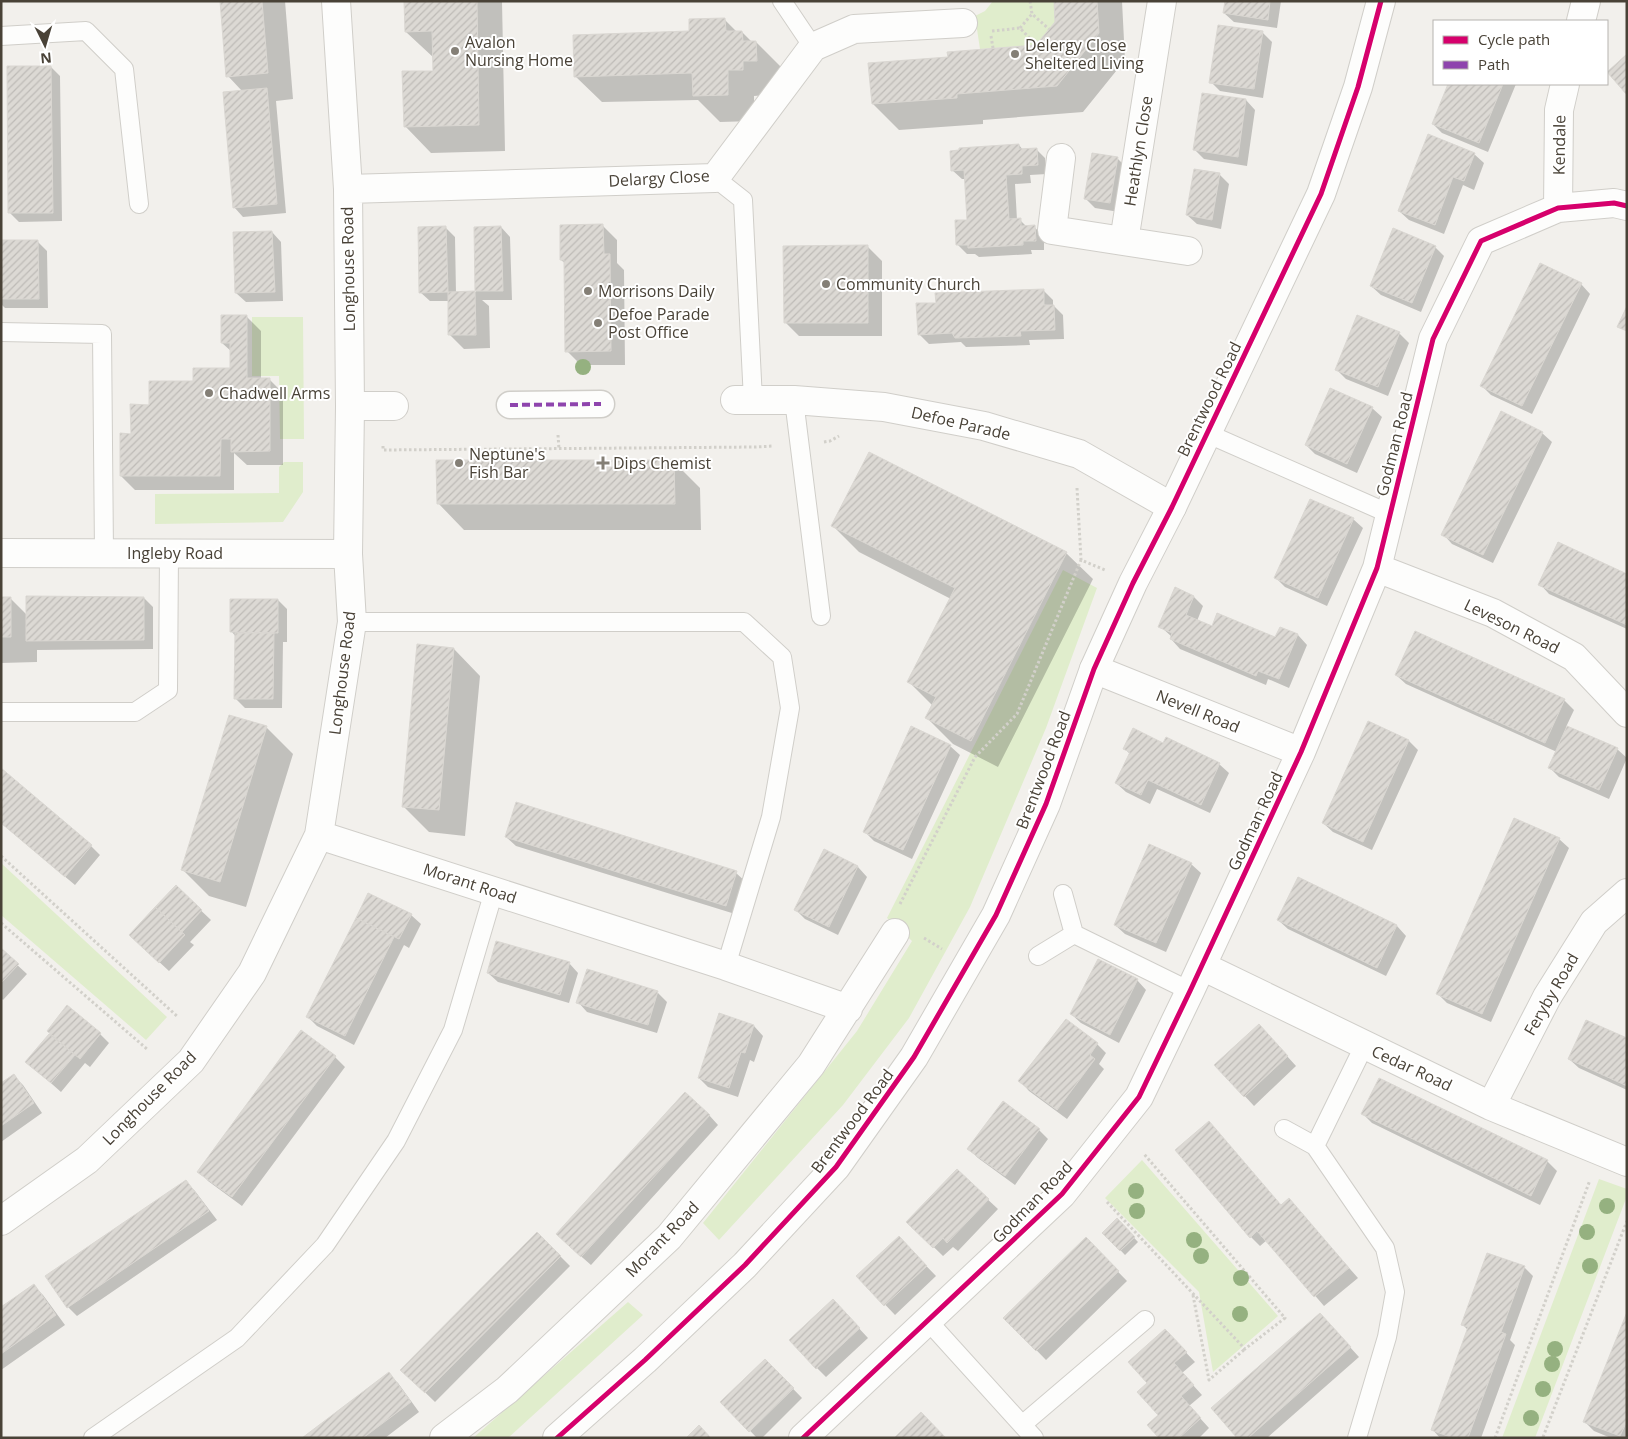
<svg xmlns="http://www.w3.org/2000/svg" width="1628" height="1439" viewBox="0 0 1628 1439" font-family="'Open Sans',sans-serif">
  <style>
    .grass { fill: #e0edcc }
    .shadow { fill: #0003 }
    .building { fill: url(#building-hatch); stroke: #dad7d2 }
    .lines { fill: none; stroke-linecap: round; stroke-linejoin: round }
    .service-casing { stroke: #d0cec9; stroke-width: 20 }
    .pedestrian-casing { stroke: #d0cec9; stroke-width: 29 }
    .minor-casing { stroke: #d0cec9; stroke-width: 30 }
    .tertiary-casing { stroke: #d0cec9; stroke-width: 30 }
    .path { stroke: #d2d0ca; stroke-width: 3; stroke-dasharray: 2.5 2.5; stroke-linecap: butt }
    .service { stroke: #fdfdfc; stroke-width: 18 }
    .pedestrian { stroke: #fdfdfc; stroke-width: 26 }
    .minor { stroke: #fdfdfc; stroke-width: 28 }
    .tertiary { stroke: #fdfdfc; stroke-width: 28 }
    .quiet { stroke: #8e44ad; stroke-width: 4; stroke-dasharray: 8 4; stroke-linecap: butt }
    .cycleway-casing { stroke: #fff; stroke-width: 8 }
    .cycleway { stroke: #d6006c; stroke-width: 5 }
    .tree { fill: #95b180 }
    .poi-dot { fill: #847f76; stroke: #fff; stroke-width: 2 }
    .labels { text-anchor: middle; stroke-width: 4; stroke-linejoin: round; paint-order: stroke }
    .poi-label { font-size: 16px; fill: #494237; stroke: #fff; text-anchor: start }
    .street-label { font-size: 16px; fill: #494237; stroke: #fff }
  </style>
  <defs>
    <pattern id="building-hatch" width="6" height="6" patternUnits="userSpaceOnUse" patternTransform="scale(1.25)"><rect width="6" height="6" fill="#dcd9d4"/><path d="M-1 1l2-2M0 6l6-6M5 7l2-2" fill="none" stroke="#bebbb7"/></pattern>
  </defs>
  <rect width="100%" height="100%" fill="#f2f0ec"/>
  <!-- grass -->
  <path class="grass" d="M993 1H1054L1055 22 1036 45 980 49 975 16 985 11Z
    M252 317H303L304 439H280L279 376H252Z
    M284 462H303V492L283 522 155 524V494L279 493V467Z
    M1063 570 1097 588 1046 728 970 907 909 1018 843 1105 719 1240 703 1223 857 1031 912 941 887 918Z
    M1 863 167 1017 146 1040 1 915Z
    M1142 1160 1278 1316 1213 1372 1199 1292 1105 1198Z
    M1599 1179 1627 1189V1196L1535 1438H1502Z
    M628 1302 643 1315 508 1438H473Z"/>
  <!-- shadow -->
  <path class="shadow" d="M221 1H285L293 99 276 101 286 213 243 217 234 207 242 91 228 76Z
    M405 1H502L505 151 431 153 405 126 434 72V58L406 32Z
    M1055 1H1122L1125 60 1083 112 983 120V124L899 130 873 104 949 58 1037 46 1056 23Z
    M1226 1H1281L1277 28 1234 22 1224 13Z
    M725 20 737 32H742L752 42H756L782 68 769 95 754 96V121L720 122 698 100 602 102 575 76Z
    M1262 32 1272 42 1263 98 1220 91 1211 82Z
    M51 67 60 76 62 221 19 222 10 213Z
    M1450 84H1516L1488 152 1442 133 1433 124Z
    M1246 100 1255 110 1247 166 1204 159 1195 150Z
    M1019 145 1023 150 1036 149 1045 158 1047 174 1030 175 1031 183 1015 184 1017 220H1020L1027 227H1034L1044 236V250H1031L1032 254 979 257 975 254H967L957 244 968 221 966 179H962L952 170Z
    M1474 154 1484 163 1474 190 1463 185 1444 234 1409 220 1399 211Z
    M1117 158 1127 168 1119 212 1095 208 1085 198Z
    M1219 174 1229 184 1221 229 1197 224 1187 215Z
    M603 226 617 240V263L624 270 625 365H581L567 351 566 264 561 260Z
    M501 227 510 237 512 300H482L489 306 490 348 464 349 450 335 449 301H430L420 292 446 228 455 237 456 293 476 292 475 228Z
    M272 232 281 242 283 301 246 302 236 293Z
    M1 242H38L47 251 48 308H5L1 304Z
    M868 247 882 261V336H799L785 322Z
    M1435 247 1444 256 1421 312 1381 295 1371 286Z
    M1581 284 1590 294 1532 414 1491 395 1482 386Z
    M1044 291 1053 300V305L1063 315 1064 339 1029 340 1030 345 966 347 961 342 929 344 919 334 937 304Z
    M247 317 261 331V379H269L283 393V465H247L234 453V490H135L121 476 132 435 150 406 194 382 232 369V352L222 343Z
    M1399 333 1409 343 1388 396 1346 379 1337 370Z
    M1372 408 1382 417 1357 473 1315 454 1306 445Z
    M1542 433 1552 442 1493 563 1452 544 1443 534Z
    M673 461 700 488 701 530H464L438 503Z
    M1353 519 1363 528 1327 606 1285 587 1276 578Z
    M833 526 1066 553 1093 579 998 767 953 744 927 718 933 706 909 682 951 599 859 552Z
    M1627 575V629L1549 594 1540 584Z
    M1175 589 1194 597 1203 606 1197 621 1213 628 1276 639 1280 628 1298 635 1307 645 1289 688 1268 679 1266 685 1180 649 1171 639 1172 637 1160 626Z
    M10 598 28 616 144 598 153 607V649L37 650V662L1 663V599Z
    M278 600 287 609V642H283L282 708H245L236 699V637L232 632Z
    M454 649 480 676 465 836 429 832 403 806Z
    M1396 675 1564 700 1574 710 1566 727 1617 749 1627 758 1609 799 1559 777 1550 768 1557 752 1406 684Z
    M1368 723 1409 741 1418 750 1372 850 1333 832 1323 823Z
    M266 727 293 754 246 907 209 896 183 870Z
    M1164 744 1219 764 1229 773 1210 813 1157 789 1150 804 1126 792 1116 783 1130 754 1125 749Z
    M950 746 960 755 912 859 874 841 864 831Z
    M1 823 91 846 100 855 75 885Z
    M506 837 736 873 746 882 735 914 516 846Z
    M1559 839 1569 848 1491 1022 1447 1003 1438 994Z
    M825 851 858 867 867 877 838 935 805 919 796 910Z
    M1191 864 1201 873 1166 952 1125 934 1115 925Z
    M1298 879 1397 926 1406 936 1386 976 1288 929 1278 920Z
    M176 887 211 920 190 942 194 945 169 971 130 935Z
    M369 894 411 915 421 924 409 948 404 945 354 1045 317 1026 308 1017Z
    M1 950 27 974 3 1000 1 998Z
    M569 963 578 973 569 1003 498 982 488 973Z
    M1137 980 1146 990 1119 1043 1081 1023 1071 1014Z
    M658 993 667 1002 657 1033 587 1012 578 1002Z
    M754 1026 763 1036 754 1062 750 1060 738 1097 708 1087 699 1078Z
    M301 1032 335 1057 345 1067 242 1206 208 1181 199 1171Z
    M51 1034H100L109 1043 90 1067 85 1063 61 1092 27 1062Z
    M1268 1035 1296 1066 1254 1106 1216 1065Z
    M1627 1039V1090L1579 1068 1569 1059Z
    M1097 1044 1106 1053 1099 1064 1104 1069 1067 1119 1029 1091 1020 1081Z
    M14 1076 23 1085 42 1113 1 1142V1085Z
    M1379 1080 1547 1161 1557 1171 1540 1205 1372 1123 1363 1114Z
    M709 1115 718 1125 591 1265 567 1244Z
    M1039 1130 1048 1139 1015 1185 978 1158 969 1149Z
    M957 1171 998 1209 958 1251 953 1247 943 1256 908 1222Z
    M186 1182 195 1191 217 1220 77 1316 68 1307Z
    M1289 1200 1358 1278 1324 1306 1267 1240 1260 1246 1251 1237Z
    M1117 1220 1138 1242 1125 1255 1104 1233Z
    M537 1233 570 1266 435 1402 402 1370Z
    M1086 1239 1127 1281 1046 1360 1005 1318Z
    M908 1247 936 1276 895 1315 858 1276Z
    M1524 1267 1533 1276 1510 1340 1515 1345 1481 1438H1440L1432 1429 1468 1330 1463 1325Z
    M34 1286 43 1295 65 1325 1 1370V1309Z
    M842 1310 868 1338 826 1377 817 1368Z
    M1627 1315V1438H1611L1594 1431 1585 1422Z
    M1329 1324 1359 1357 1267 1438H1239Z
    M1174 1340 1195 1362 1182 1373 1202 1395 1189 1406 1209 1428 1199 1438H1161L1160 1415 1149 1383Z
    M765 1360 802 1398 762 1438H757L722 1402Z
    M388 1374 398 1383 419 1412 385 1438H304Z"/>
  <!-- building -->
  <path class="building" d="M220 1H262L268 73 226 77Z
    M404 1H477L479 125 404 127 402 71H433L432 31 405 32Z
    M1054 1H1097L1099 33 1057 86 957 94V98L872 104 868 63 948 57 947 52 1036 45 1055 22Z
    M1225 1H1270L1268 20 1223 13Z
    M725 18 726 31H742L743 41H756L757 61H743V70H728V95L693 96 692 73 574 77 573 35 689 31V19Z
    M1218 25 1263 31 1254 89 1209 83Z
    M1627 54V95L1607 72Z
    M7 66H51L53 213H8Z
    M1448 84H1503L1479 143 1432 124Z
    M267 88 277 204 233 208 223 92Z
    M1202 93 1246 99 1238 157 1193 150Z
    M1428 134 1475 153 1464 181 1453 177 1435 225 1398 211Z
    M1019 144V149L1037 148 1038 165 1022 166V174L1006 175 1009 219 1021 218V226L1035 225 1036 241H1023V245L968 248V245H956L955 220H967L964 170 951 171 950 151 959 150V148Z
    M1092 153 1118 157 1110 203 1084 199Z
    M1194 169 1220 173 1212 220 1186 215Z
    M603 224 604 254H610L611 351 565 352 564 260H560V225Z
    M446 226 448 292 419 293 418 227Z
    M501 226 503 291H475L474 227Z
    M1393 228 1436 246 1412 303 1370 286Z
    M272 231 275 292 235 293 233 232Z
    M1 240H38L39 299H1Z
    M868 245V323H784L783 246Z
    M1540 263 1582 283 1522 406 1480 386Z
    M1044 289V305H1054L1055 330 1020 331 1021 336 955 338 952 333 918 335 916 303H936L935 293Z
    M475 291 476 335H448V292Z
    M1627 306V331L1617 327Z
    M221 315H247V378H270V451L231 452V439H221L220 476H120V433L131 434 130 404 149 405V381H193V368H230V343H221Z
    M1357 315 1400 332 1378 387 1335 370Z
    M1330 388 1373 407 1347 464 1305 445Z
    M1501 411 1543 432 1483 555 1441 535Z
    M869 452 1067 552 971 741 925 718 936 697 907 682 955 588 831 526Z
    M436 460H674L675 504H437Z
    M1310 499 1354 518 1318 598 1274 578Z
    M1558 542 1627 574V625L1538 585Z
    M1175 587 1194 596 1186 615 1212 626 1217 613 1275 637 1280 627 1298 634 1279 679 1258 671 1256 676 1170 639 1172 633 1158 627Z
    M26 596 144 597V640L26 641Z
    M1 597H11V637H1Z
    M230 599H278V633L230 632Z
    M1415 631 1565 699 1545 743 1395 675Z
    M235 633H274L273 699H234Z
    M417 644 454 648 439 810 402 807Z
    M229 715 267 726 220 882 181 870Z
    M1368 721 1409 740 1363 842 1322 823Z
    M911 726 951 745 903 850 863 832Z
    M1567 726 1618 748 1599 790 1548 768Z
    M1133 728 1163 743 1166 737 1220 763 1201 805 1148 780 1141 795 1115 783 1130 752 1123 749Z
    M1 768 92 845 65 877 1 823Z
    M516 802 737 871 726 906 505 837Z
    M1514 818 1560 838 1482 1014 1436 994Z
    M1149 844 1192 863 1156 943 1114 925Z
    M824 849 858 866 829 927 794 910Z
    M1298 877 1397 925 1377 968 1277 920Z
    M176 885 202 910 182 932 155 907Z
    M368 893 412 914 399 939 356 918Z
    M155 907 185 935 159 963 129 935Z
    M356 918 394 937 345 1036 306 1017Z
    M496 941 570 962 560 995 487 973Z
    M1 948 19 964 1 983Z
    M1098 959 1138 979 1110 1035 1070 1014Z
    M587 969 658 991 648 1025 576 1003Z
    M67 1005 101 1033 80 1059 47 1031Z
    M719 1013 754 1025 745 1053 741 1052 729 1088 698 1078Z
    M1066 1019 1098 1043 1090 1055 1095 1059 1057 1110 1018 1081Z
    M1586 1020 1627 1038V1086L1568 1059Z
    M1259 1024 1288 1056 1244 1097 1214 1065Z
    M301 1030 336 1056 232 1197 197 1172Z
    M49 1034 75 1055 51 1083 25 1062Z
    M14 1074 34 1103 1 1126V1083Z
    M1379 1078 1548 1160 1531 1196 1361 1114Z
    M685 1092 710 1115 581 1257 556 1234Z
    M1003 1101 1040 1129 1005 1176 967 1149Z
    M1209 1121 1281 1205 1289 1198 1349 1268 1314 1297 1257 1231 1250 1238 1175 1150Z
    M957 1169 989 1199 947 1243 943 1238 933 1248 906 1222Z
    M186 1180 209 1211 67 1308 45 1276Z
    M1117 1218 1135 1237 1120 1251 1102 1233Z
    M537 1232 561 1256 425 1393 400 1370Z
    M899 1236 927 1266 884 1306 856 1276Z
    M1086 1237 1119 1271 1036 1351 1003 1318Z
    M1487 1253 1525 1266 1501 1332 1506 1334 1468 1438H1453L1431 1430 1468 1327 1461 1325Z
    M34 1284 56 1315 1 1354V1307Z
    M833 1299 860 1328 816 1369 789 1340Z
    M1627 1312V1421L1620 1436 1583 1422Z
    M1320 1313 1351 1347 1248 1438H1237L1211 1408Z
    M1165 1329 1187 1352 1174 1363 1194 1385 1181 1396 1201 1418 1179 1438H1159L1147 1425 1158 1415 1137 1392 1147 1383 1128 1362Z
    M765 1359 794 1388 749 1432 720 1402Z
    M389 1372 411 1402 363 1438H302Z
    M921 1412 946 1438H894Z
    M699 1425 711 1438H686Z"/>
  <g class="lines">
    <defs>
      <path id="service" d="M782 1 813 47
        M1 36 86 31 124 69 139 204
        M715 178 743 200 753 400
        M1 332 102 334 104 553
        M794 400 821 616
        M1206 433 1390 514
        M352 622H744L782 657 790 708 771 817 726 966
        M1 712H135L168 690 169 553
        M1063 894 1074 934
        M1038 956 1074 934 1190 991
        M1284 1129 1315 1146
        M928 1321 1034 1438
        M1023 1424 1145 1320
        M93 1438 237 1338 325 1245 396 1141 453 1030 494 891
        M1357 1438 1387 1337 1395 1292 1385 1248 1315 1146 1364 1046"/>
      <path id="pedestrian" d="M510 405 601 404"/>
      <path id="minor" d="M1581 21 1586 1
        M1061 158 1052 230 1188 251
        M348 189 715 178 813 47 854 29 963 23
        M1558 208 1559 110 1565 84
        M1124 241 1162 1
        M735 400H794L884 407 984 426 1079 454 1172 507
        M350 406H394
        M1 553 348 554
        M1377 568 1493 613 1574 657 1627 713
        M1094 669 1301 752
        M319 835 726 966 848 1009
        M1202 966 1491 1106 1627 1162
        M1491 1106 1547 997 1594 922 1627 893
        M1 1221 87 1160 191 1061 252 973 319 835 352 622 348 554 350 406 348 189 336 1
        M444 1438 507 1390 669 1237 811 1065 895 933
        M803 1438 1062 1194 1139 1097 1190 991 1301 752 1377 568 1433 339 1481 241 1558 208 1614 203 1627 206"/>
      <path id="tertiary" d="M557 1438 645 1360 745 1265 836 1167 914 1057 996 915 1046 804 1094 669 1133 583 1172 507 1321 194 1358 87 1381 1"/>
    </defs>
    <!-- service casing -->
    <use href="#service" class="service-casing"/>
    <!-- pedestrian casing -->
    <use href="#pedestrian" class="pedestrian-casing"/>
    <!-- minor casing -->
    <use href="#minor" class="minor-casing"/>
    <!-- tertiary casing -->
    <use href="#tertiary" class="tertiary-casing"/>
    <!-- path -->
    <path class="path" d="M1030 1 1032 14 1049 29
      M1020 28 1032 14
      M992 31 1020 28 1036 45
      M991 36 993 48
      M558 435 559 449
      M824 442 830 441 839 436
      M383 446V450L756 447 773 446
      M1077 488 1081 560
      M1 856 178 1017
      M900 904 975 757 1017 714 1081 560 1105 570
      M1 923 147 1049
      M924 938 942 949
      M1107 1202 1245 1349 1285 1318 1144 1154
      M1193 1295 1209 1380 1245 1349
      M1543 1437 1627 1221
      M1495 1438 1590 1180"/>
    <!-- service -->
    <use href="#service" class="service"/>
    <!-- pedestrian -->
    <use href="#pedestrian" class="pedestrian"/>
    <!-- minor -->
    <use href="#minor" class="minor"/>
    <!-- tertiary -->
    <use href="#tertiary" class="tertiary"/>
    <!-- quiet -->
    <path class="quiet" d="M510 405 601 404"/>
    <defs>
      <path id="cycleway" d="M557 1438 645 1360 745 1265 836 1167 914 1057 996 915 1046 804 1094 669 1133 583 1172 507 1321 194 1358 87 1381 1
        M803 1438 1062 1194 1139 1097 1190 991 1301 752 1377 568 1433 339 1481 241 1558 208 1614 203 1627 206"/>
    </defs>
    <!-- cycleway casing -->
    <use href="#cycleway" class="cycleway-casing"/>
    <!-- cycleway -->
    <use href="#cycleway" class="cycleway"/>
  </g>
  <!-- trees -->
  <g class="tree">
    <circle cx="583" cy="367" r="8"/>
    <circle cx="1136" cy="1191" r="8"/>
    <circle cx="1607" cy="1206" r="8"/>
    <circle cx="1137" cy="1211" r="8"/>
    <circle cx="1587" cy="1232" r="8"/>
    <circle cx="1194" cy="1240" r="8"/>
    <circle cx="1201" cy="1256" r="8"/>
    <circle cx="1590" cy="1266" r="8"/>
    <circle cx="1241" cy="1278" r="8"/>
    <circle cx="1240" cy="1314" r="8"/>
    <circle cx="1555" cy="1349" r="8"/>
    <circle cx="1552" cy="1364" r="8"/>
    <circle cx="1543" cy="1389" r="8"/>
    <circle cx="1531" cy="1418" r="8"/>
  </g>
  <!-- markers -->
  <g class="poi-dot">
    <circle cx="455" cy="51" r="5"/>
    <circle cx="1015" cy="54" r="5"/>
    <circle cx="826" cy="284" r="5"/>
    <circle cx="588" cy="291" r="5"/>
    <circle cx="598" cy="323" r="5"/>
    <circle cx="209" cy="393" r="5"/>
    <circle cx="459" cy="463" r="5"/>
    <path d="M600.5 455.5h5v5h5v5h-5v5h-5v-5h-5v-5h5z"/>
  </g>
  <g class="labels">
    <!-- poi labels -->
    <g class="poi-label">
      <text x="465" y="48">Avalon<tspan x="465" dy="18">Nursing Home</tspan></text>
      <text x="1025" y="51">Delergy Close<tspan x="1025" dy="18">Sheltered Living</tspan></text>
      <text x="836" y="290">Community Church</text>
      <text x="598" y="297">Morrisons Daily</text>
      <text x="608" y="320">Defoe Parade<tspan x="608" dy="18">Post Office</tspan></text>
      <text x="219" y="399">Chadwell Arms</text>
      <text x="469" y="460">Neptune's<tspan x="469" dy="18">Fish Bar</tspan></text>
      <text x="613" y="469">Dips Chemist</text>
    </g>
    <!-- street labels -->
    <g class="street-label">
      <text transform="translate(1559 145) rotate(-89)" y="6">Kendale</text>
      <text transform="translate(1138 151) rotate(-81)" y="6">Heathlyn Close</text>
      <text transform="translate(659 178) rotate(-3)" y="6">Delargy Close</text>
      <text transform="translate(348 269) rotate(-91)" y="6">Longhouse Road</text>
      <text transform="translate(1209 399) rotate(-64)" y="6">Brentwood Road</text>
      <text transform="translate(961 423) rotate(13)" y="6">Defoe Parade</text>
      <text transform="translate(1394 444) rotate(-76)" y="6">Godman Road</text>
      <text x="175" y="559">Ingleby Road</text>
      <text transform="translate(1512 626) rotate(26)" y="6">Leveson Road</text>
      <text transform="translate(342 673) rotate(-83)" y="6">Longhouse Road</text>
      <text transform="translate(1198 711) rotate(22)" y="6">Nevell Road</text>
      <text transform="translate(1043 770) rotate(-69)" y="6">Brentwood Road</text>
      <text transform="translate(1255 821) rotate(-65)" y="6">Godman Road</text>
      <text transform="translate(470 883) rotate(18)" y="6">Morant Road</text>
      <text transform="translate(1551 994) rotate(-60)" y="6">Feryby Road</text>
      <text transform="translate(1412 1068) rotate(25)" y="6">Cedar Road</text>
      <text transform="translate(149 1098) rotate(-45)" y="6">Longhouse Road</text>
      <text transform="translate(852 1121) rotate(-53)" y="6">Brentwood Road</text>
      <text transform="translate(1032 1202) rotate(-46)" y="6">Godman Road</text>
      <text transform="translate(662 1239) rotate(-46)" y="6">Morant Road</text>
    </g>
  </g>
  <!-- border -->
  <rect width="1628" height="1439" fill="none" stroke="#494237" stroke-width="5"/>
  <!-- legend -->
  <rect x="1433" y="20" width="175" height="65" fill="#ffffff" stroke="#b6b3af"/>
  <rect x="1443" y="36" width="25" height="8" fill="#d6006c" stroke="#b6b3af"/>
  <text x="1478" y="45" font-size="15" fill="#494237">Cycle path</text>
  <rect x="1443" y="61" width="25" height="8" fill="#8e44ad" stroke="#b6b3af"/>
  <text x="1478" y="70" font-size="15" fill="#494237">Path</text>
  <!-- north arrow -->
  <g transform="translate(45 45) rotate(175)" stroke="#ffffff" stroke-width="4" paint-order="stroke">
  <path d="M0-4L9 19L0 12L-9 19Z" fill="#494237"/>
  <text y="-8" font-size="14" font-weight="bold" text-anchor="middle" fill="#494237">N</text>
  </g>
</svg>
